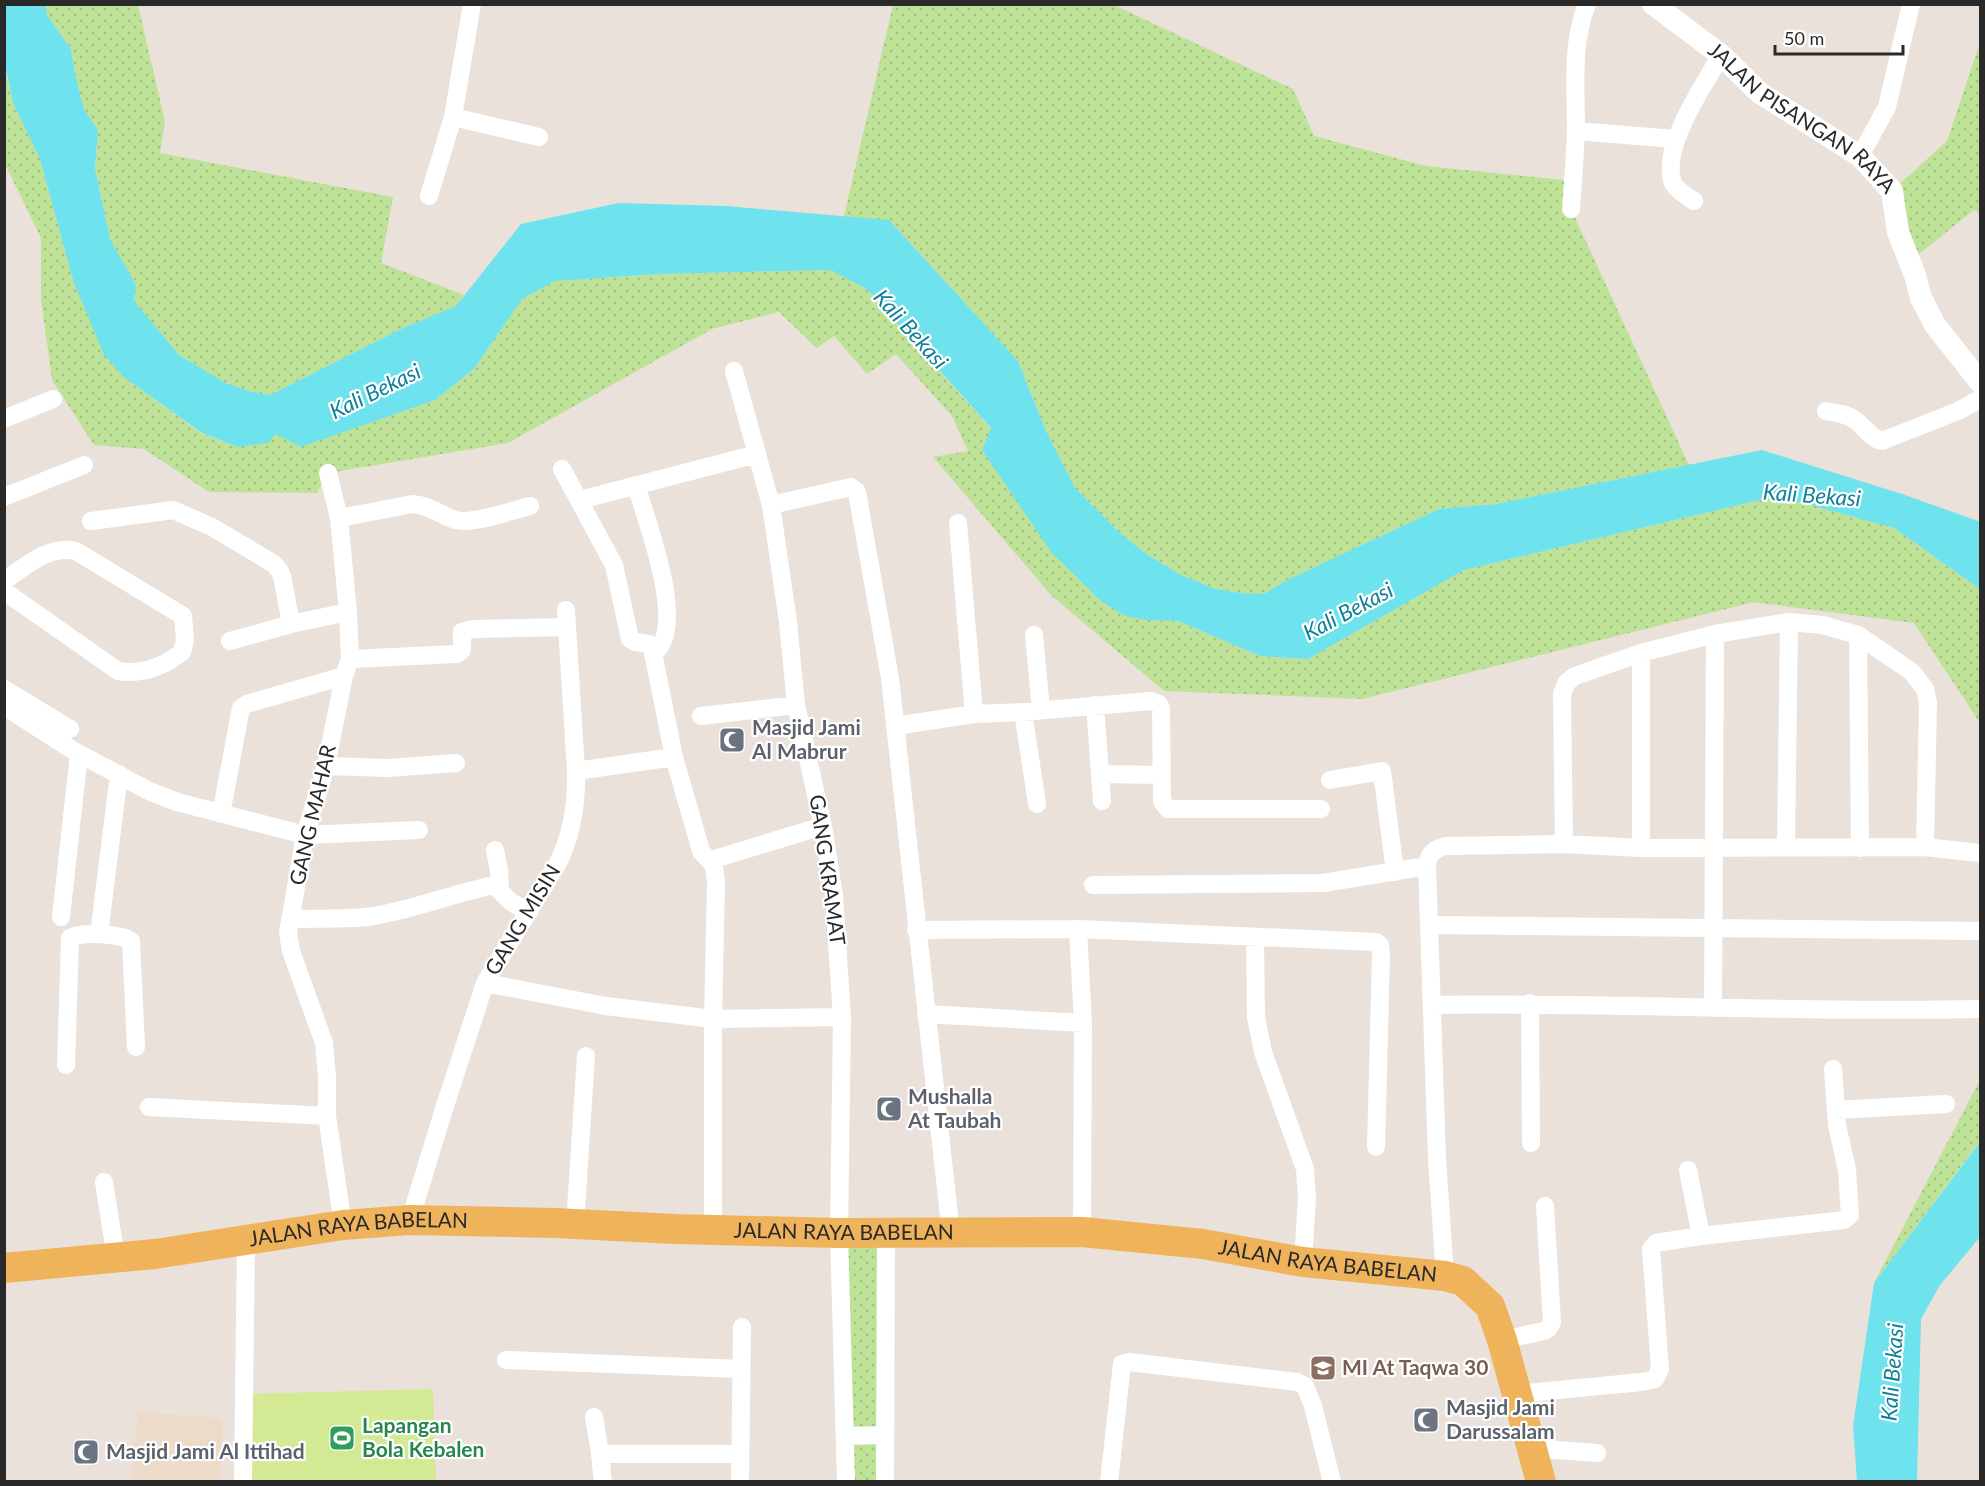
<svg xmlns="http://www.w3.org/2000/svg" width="1985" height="1486" viewBox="0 0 1985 1486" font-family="Lato,sans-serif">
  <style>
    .education { fill: #eddbca }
    .grass { fill: url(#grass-dots) }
    .pitch { fill: #d4e993 }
    .water { fill: #6ee2ed }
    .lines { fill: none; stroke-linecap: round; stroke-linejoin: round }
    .minor { stroke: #fff; stroke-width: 18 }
    .tertiary { stroke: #fff; stroke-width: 22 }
    .primary { stroke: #efb35c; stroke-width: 30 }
    .labels { text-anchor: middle; stroke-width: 4.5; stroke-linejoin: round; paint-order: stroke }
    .street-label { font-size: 21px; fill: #292929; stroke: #fff }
    .worship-label { font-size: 21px; font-weight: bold; fill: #5b616d; stroke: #fff; text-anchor: start }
    .education-label { font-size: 21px; font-weight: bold; fill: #785e54; stroke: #fff; text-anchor: start }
    .leisure-label { font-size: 21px; font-weight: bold; fill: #27864d; stroke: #fff; text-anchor: start }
    .water-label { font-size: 22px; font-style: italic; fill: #0e8198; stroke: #fff }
  </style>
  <defs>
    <pattern id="grass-dots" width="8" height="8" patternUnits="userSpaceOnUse" patternTransform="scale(1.5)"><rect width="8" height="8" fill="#bee297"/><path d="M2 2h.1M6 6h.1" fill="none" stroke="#a3c282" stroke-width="1.8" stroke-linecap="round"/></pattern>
  </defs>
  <rect width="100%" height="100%" fill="#ebe1db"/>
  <!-- education -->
  <path class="education" d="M138 1412 223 1418 219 1481H131Z"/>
  <!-- grass -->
  <path class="grass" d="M46 5H138L165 122 160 153 393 197 381 263 464 295 456 306 403 328 270 395 252 392 226 383 179 355 133 301 136 285 110 239 95 168 98 130 84 109 75 74 71 49 47 15Z
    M893 5H1114L1293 89 1314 136 1426 166 1573 181 1571 209 1689 465 1496 504 1439 509 1287 580 1264 594 1240 593 1216 589 1181 575 1148 555 1121 534 1075 488 1046 431 1018 361 890 221 844 216Z
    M1980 42V214L1974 210 1909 262 1892 191 1947 141Z
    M4 65 13 103 40 159 73 280 125 378 201 433 238 447 276 434 373 421 435 400 474 369 522 299 555 281 660 274 831 270 868 290 991 429 982 450 1146 620 1178 621 1260 656 1308 659 1464 570 1781 495 1894 528 1980 589V723L1914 623 1754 602 1362 699 1164 691 1051 595 933 457 968 451 952 416 896 354 867 374 834 336 817 348 779 312 712 329 508 443 328 473 317 493 209 492 144 449 94 445 52 380 41 299V238L5 164Z
    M1980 1080V1141L1874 1283Z
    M839 1233H886L885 1481H845Z"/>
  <!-- pitch -->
  <path class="pitch" d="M433 1389 436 1481H251L249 1394Z"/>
  <!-- water -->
  <path class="water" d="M4 5H46L47 15 71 49 75 74 84 109 98 130 95 168 110 239 136 285 134 301 179 355 226 383 252 392 270 395 403 328 456 306 521 224 619 203 725 206 889 220 1018 361 1046 431 1075 488 1121 534 1148 555 1181 575 1216 589 1240 593 1264 594 1287 580 1439 509 1496 504 1762 450 1905 495 1978 521 1980 523V589L1894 528 1807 504 1781 495 1464 570 1308 659 1260 656 1178 621 1146 620 1125 616 1101 601 1052 553 982 450 991 428 868 290 831 270 660 274 555 281 522 299 474 369 435 400 301 447 276 434 268 443 238 447 202 433 125 378 104 355 73 280 40 159 13 103 5 65Z
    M1980 1142V1237L1940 1285 1921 1319 1917 1481H1857L1853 1426 1874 1283Z"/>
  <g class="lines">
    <!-- minor -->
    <path class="minor" d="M453 117 539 137
      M1576 131 1675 139
      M1860 156 1887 107 1911 4
      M429 196 453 117 472 4
      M1694 201C1688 197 1676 190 1673 183 1660 148 1703 87 1721 55
      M1571 209C1573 183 1575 156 1576 130 1576 88 1571 44 1587 4
      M734 371 771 505 788 622 796 705 823 826 834 896 842 1017 839 1233 846 1482
      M1826 411C1836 413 1847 414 1855 420 1864 426 1871 439 1882 441L1958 411 1980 399
      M4 419 53 399
      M562 469 614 565 630 639 635 642 649 644 652 648 674 757 701 851C714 867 714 860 716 883L713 1019V1231
      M328 473 339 518 348 612 350 659 344 676 326 766 305 835 288 933 291 951 324 1043 327 1077V1116L343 1225
      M636 485C646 520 688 627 654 653
      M4 497 84 465
      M580 500 757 454
      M771 505 851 487 857 492 890 678 951 1234
      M339 518 413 504C430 505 441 516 456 520 472 525 513 510 530 506
      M91 521 173 510 212 527 274 564 279 570 282 576 291 624 348 612
      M958 523 974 714
      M4 581C26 566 48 545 76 551L183 616 185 640 182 652C163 667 142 675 118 671L4 591
      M1034 635 1041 710
      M1858 635 1860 848
      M230 641 291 624
      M350 659 457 654 462 650V632L473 629 567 627
      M4 689 70 729
      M1095 705 1102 801
      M4 706 74 751 149 791 177 802 305 835 419 830
      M1023 712 1037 804
      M701 716 796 705
      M895 726 974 714 1023 712 1151 701 1159 704 1161 708 1162 801 1168 809H1321
      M326 766 388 768 456 763
      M576 771 674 757
      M1100 774 1162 775
      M1330 780 1382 771 1395 872
      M221 814 241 708 247 704 344 676
      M1564 844 1562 694 1567 682 1575 676 1641 653 1715 634 1789 622 1822 625 1858 635 1912 672 1925 689 1928 703 1925 847
      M1786 847 1789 622
      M1641 848V653
      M495 850 499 871 500 891 511 902 529 912
      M711 860 823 826
      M1093 885 1323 883 1427 866
      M61 917 79 754
      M290 919C317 918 347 920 374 916 416 909 457 892 499 884
      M1431 925 1980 931
      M1078 929 1083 1023 1082 1232
      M916 930 1078 929 1376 942 1380 945 1381 954 1376 1147
      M99 934 119 774
      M1255 937 1256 1017 1263 1052 1305 1169 1307 1197 1303 1262
      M485 983 606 1006 713 1019 842 1017
      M1530 1003 1531 1143
      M1433 1005C1616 1002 1798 1013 1980 1009
      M1713 1008 1715 634
      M926 1014 1083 1023
      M66 1065 70 938C80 931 122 934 131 941L136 1047
      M149 1107 327 1116
      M1836 1110 1946 1104
      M1688 1170 1701 1236
      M104 1182 116 1258
      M410 1220 444 1109 485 983 558 863C572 834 577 803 576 771L566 610
      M575 1224 586 1056
      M1445 1276 1437 1158 1427 866C1428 854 1435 848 1446 846L1564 844 1641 848 1925 847 1980 853
      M1502 1340 1544 1331 1549 1328 1552 1322 1545 1206
      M506 1360 741 1369
      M1516 1394 1642 1382 1655 1379 1660 1369 1651 1249 1656 1243 1701 1236 1844 1220 1850 1215 1847 1170 1837 1125 1833 1069
      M594 1417 600 1454
      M845 1436 885 1435
      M1531 1448 1597 1453
      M243 1482 246 1239
      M603 1482 600 1454H740
      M740 1482 742 1327
      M885 1482 886 1233
      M1109 1482 1122 1364 1129 1362 1297 1382 1305 1386 1313 1406 1332 1482"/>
    <!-- tertiary -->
    <path class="tertiary" id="s1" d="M1653 4 1721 55 1760 93 1860 156 1892 191 1898 232 1915 275 1921 298 1935 325 1980 382"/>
    <!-- primary -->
    <path class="primary" id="s2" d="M4 1268 155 1254 343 1225 410 1220 555 1223 675 1229 839 1233 1082 1232 1203 1244 1303 1262 1445 1276 1463 1281 1490 1306 1502 1340 1541 1482"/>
  </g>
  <!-- icons -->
  <defs>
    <symbol id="mosque-square" viewBox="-11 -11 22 22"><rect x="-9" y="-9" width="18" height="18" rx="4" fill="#6b7280" stroke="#fff"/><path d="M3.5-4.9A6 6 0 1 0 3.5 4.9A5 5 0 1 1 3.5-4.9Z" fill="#fff"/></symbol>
    <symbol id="school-square" viewBox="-11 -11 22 22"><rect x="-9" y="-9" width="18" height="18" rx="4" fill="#8d6e63" stroke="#fff"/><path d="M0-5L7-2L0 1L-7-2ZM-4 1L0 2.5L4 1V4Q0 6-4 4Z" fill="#fff"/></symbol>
    <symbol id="stadium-square" viewBox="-11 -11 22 22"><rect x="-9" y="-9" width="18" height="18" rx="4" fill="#2e9e5b" stroke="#fff"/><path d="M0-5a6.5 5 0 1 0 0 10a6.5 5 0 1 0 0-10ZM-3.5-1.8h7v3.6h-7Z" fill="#fff"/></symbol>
  </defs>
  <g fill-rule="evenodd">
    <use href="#mosque-square" x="717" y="725" width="30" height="30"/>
    <use href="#mosque-square" x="874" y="1094" width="30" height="30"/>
    <use href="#school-square" x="1308" y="1353" width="30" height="30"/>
    <use href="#mosque-square" x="1411" y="1405" width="30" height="30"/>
    <use href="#stadium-square" x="327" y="1423" width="30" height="30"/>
    <use href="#mosque-square" x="71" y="1437" width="30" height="30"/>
  </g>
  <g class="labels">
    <!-- street labels -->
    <g class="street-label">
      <text dy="7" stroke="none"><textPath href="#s1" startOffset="188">JALAN PISANGAN RAYA</textPath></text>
      <text transform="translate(313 815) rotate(-77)" y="7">GANG MAHAR</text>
      <text transform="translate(827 870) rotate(82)" y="7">GANG KRAMAT</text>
      <text transform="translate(523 920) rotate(-59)" y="7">GANG MISIN</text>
      <text dy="7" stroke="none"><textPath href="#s2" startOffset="357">JALAN RAYA BABELAN</textPath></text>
      <text dy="7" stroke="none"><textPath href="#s2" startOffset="843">JALAN RAYA BABELAN</textPath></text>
      <text dy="7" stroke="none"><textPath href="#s2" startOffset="1329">JALAN RAYA BABELAN</textPath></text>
    </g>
    <!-- worship labels -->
    <g class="worship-label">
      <text x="752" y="735">Masjid Jami<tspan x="752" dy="24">Al Mabrur</tspan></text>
      <text x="908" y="1104">Mushalla<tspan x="908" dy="24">At Taubah</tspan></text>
      <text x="1446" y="1415">Masjid Jami<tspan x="1446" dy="24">Darussalam</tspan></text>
      <text x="106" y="1459">Masjid Jami Al Ittihad</text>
    </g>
    <!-- education labels -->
    <g class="education-label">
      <text x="1342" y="1375">MI At Taqwa 30</text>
    </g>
    <!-- leisure labels -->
    <g class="leisure-label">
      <text x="362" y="1433">Lapangan<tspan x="362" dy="24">Bola Kebalen</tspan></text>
    </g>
    <!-- water labels -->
    <g class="water-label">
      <text transform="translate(911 329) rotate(48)" y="8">Kali Bekasi</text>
      <text transform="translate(375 391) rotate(-26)" y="8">Kali Bekasi</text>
      <text transform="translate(1812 495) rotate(4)" y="8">Kali Bekasi</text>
      <text transform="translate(1348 611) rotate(-28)" y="8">Kali Bekasi</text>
      <text transform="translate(1892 1372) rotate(-86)" y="8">Kali Bekasi</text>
    </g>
  </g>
  <!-- border -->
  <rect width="1985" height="1486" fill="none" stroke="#292929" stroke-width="12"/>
  <!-- scale -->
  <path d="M1775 45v9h128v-9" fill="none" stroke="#292929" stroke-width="3"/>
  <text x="1784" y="45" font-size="18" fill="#292929" stroke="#ffffff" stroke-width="4.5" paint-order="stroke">50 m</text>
</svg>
